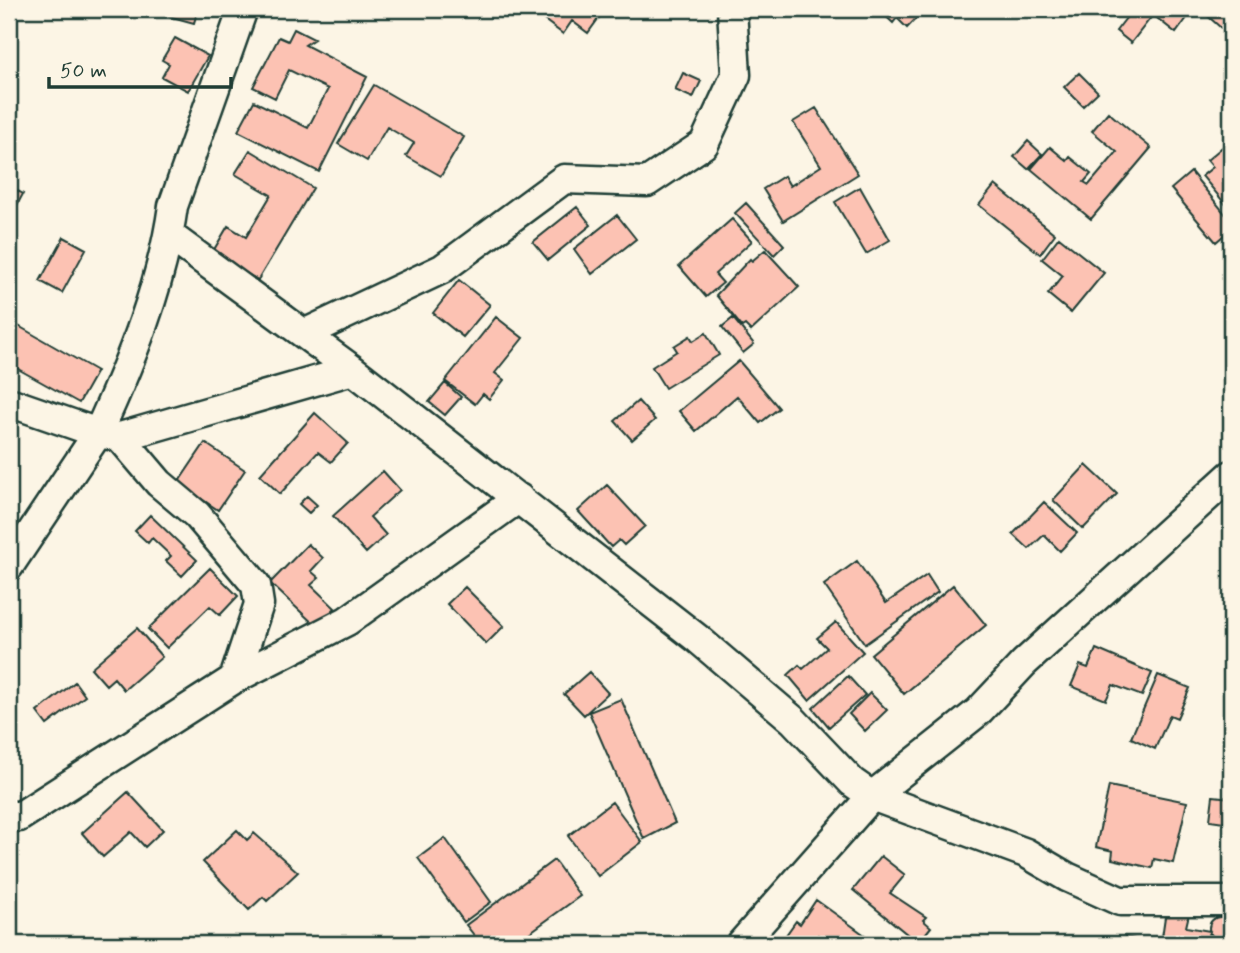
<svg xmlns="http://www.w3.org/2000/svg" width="1240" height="953" viewBox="0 0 1240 953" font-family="Mynerve,sans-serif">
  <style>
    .building { fill: #fcc2b3; stroke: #1f3d34; stroke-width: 2 }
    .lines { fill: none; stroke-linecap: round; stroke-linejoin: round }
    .minor-casing { stroke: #1f3d34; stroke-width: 33 }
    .minor { stroke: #fcf5e5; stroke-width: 28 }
  </style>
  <rect width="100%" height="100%" fill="#fcf5e5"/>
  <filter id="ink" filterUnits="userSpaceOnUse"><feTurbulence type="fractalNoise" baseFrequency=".0143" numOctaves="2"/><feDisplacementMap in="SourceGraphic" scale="14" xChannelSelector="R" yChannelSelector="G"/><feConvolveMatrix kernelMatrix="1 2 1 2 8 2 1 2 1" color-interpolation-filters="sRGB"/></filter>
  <g filter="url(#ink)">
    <!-- building -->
    <path class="building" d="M143 9H198L194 23Z
      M538 9H600L603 12 588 33 572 21 563 34 535 13Z
      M878 9H925L907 28 897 18 893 23Z
      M1133 9H1175L1187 18 1176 33 1153 15 1131 43 1116 31Z
      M1200 9H1231V37Z
      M294 29 314 39 305 45 367 77 319 172 238 131 254 101 308 128 328 89 289 70 275 98 253 87 279 37 288 41Z
      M175 38 208 56 188 91 162 77 169 64 162 60Z
      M683 73 701 81 693 98 675 90Z
      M1079 73 1098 92 1083 106 1064 87Z
      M374 85 464 137 441 176 406 156 414 143 387 127 367 161 338 144Z
      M816 108 858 174 783 221 763 189 784 176 790 186 821 166 793 122Z
      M1108 112 1151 148 1091 219 1031 169 1050 147 1067 161 1070 157 1091 174 1084 182 1089 185 1117 152 1092 131Z
      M1028 141 1042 154 1028 169 1014 157Z
      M1226 144 1231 150V211L1202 176 1213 167 1207 160Z
      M250 150 313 188 258 280 212 253 228 226 246 237 271 195 235 174Z
      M1191 172 1231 221V229L1216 242 1171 189Z
      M995 185 1055 234 1040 254 979 205Z
      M9 186 23 194 9 220Z
      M860 187 890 240 866 254 835 202Z
      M746 203 784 245 774 255 735 213Z
      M577 207 591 225 548 260 533 242Z
      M617 215 636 239 592 274 574 249Z
      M732 219 752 241 715 274 723 283 706 297 679 266Z
      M64 237 86 249 62 293 40 281Z
      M1059 237 1104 273 1071 313 1048 294 1063 276 1042 259Z
      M765 250 799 287 751 331 745 325 742 327 716 295 750 259 752 261Z
      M459 280 490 305 463 337 433 313Z
      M496 317 523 338 495 373 504 380 489 399 483 394 475 404 445 381Z
      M733 318 754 344 743 353 722 327Z
      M15 324 97 371 79 403 9 364V335Z
      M706 333 719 355 665 388 652 367 677 351 674 346 690 336 693 341Z
      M739 361 779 408 760 423 737 396 696 431 679 411Z
      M445 383 461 397 445 415 429 402Z
      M638 401 655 420 632 440 615 421Z
      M315 413 348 443 331 462 318 452 280 494 260 475Z
      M205 443 245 470 218 510 178 483Z
      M1086 465 1117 494 1083 529 1053 500Z
      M383 471 400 490 370 517 386 535 366 553 333 516Z
      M607 485 645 526 624 545 619 540 611 547 578 511Z
      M307 496 317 505 309 513 299 504Z
      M1044 502 1077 533 1060 551 1044 535 1029 549 1013 534Z
      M150 515 197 560 182 576 166 561 171 556 152 538 148 543 135 531Z
      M308 544 323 558 311 571 319 578 311 585 335 608 317 627 270 583Z
      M857 561 886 603 927 575 938 592 865 644 824 585Z
      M210 568 238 596 220 615 210 606 167 648 148 629Z
      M953 585 986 625 904 694 871 654Z
      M465 587 504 626 486 644 447 604Z
      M836 622 863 652 809 700 788 675 799 665 803 669 827 648 817 638Z
      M137 628 162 657 124 690 114 678 106 685 91 668Z
      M1096 649 1152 673 1142 696 1113 685 1106 700 1071 686 1080 665 1088 668Z
      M589 672 608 693 584 715 564 694Z
      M1158 675 1190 688 1177 718 1170 715 1155 749 1131 738Z
      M848 676 865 695 829 727 813 708Z
      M75 682 85 696 47 725 37 712Z
      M870 693 887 710 865 731 849 714Z
      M621 699 675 823 644 839 589 712Z
      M1109 786 1187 802 1173 863 1154 859 1152 868 1112 859 1113 851 1096 847Z
      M128 792 163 830 145 847 131 832 103 857 82 833Z
      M1213 796 1231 798V823L1210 820Z
      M612 802 642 842 598 876 568 836Z
      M237 830 247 840 254 833 298 872 267 901 263 897 249 910 203 862Z
      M445 838 491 902 464 922 418 858Z
      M881 856 905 875 890 893 926 917 923 920 931 927 918 943 853 890Z
      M554 860 580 896 514 944H481L466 925Z
      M816 900 866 936 860 944H828L818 935 811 944H800L786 935 796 921 800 924Z
      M1166 910 1189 914 1186 927 1210 931 1207 944H1161Z
      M1209 928a11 11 0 1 1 22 0a11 11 0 1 1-22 0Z
      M1125 937 1150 942 1149 944H1124Z"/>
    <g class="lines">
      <defs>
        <path id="minor" d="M169 235 353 370 698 639 793 720 852 782 872 796 1026 853 1067 877 1120 901H1231
          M304 334 442 269 564 179 647 182 704 144 736 75 732 9
          M9 402 98 433C131 361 162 285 173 206L243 9
          M120 437 353 370
          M9 566 98 433 120 437 159 483 197 515 256 585 259 604 234 679
          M9 815 19 817 234 679 347 621 519 498
          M741 944 872 796 978 712 1024 663 1231 475"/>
      </defs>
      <!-- minor casing -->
      <use href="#minor" class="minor-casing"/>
      <!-- minor -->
      <use href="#minor" class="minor"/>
    </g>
  </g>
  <!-- margin -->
  <rect width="1240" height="953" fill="none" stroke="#fcf5e5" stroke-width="35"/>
  <rect x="18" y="18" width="1205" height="918" fill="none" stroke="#1f3d34" stroke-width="2.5" filter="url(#ink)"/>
  <!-- scale -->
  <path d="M49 77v10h182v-10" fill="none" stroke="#1f3d34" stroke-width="3.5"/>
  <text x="60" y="77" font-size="21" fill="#1f3d34" stroke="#fcf5e5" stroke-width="5" paint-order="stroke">50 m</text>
</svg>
